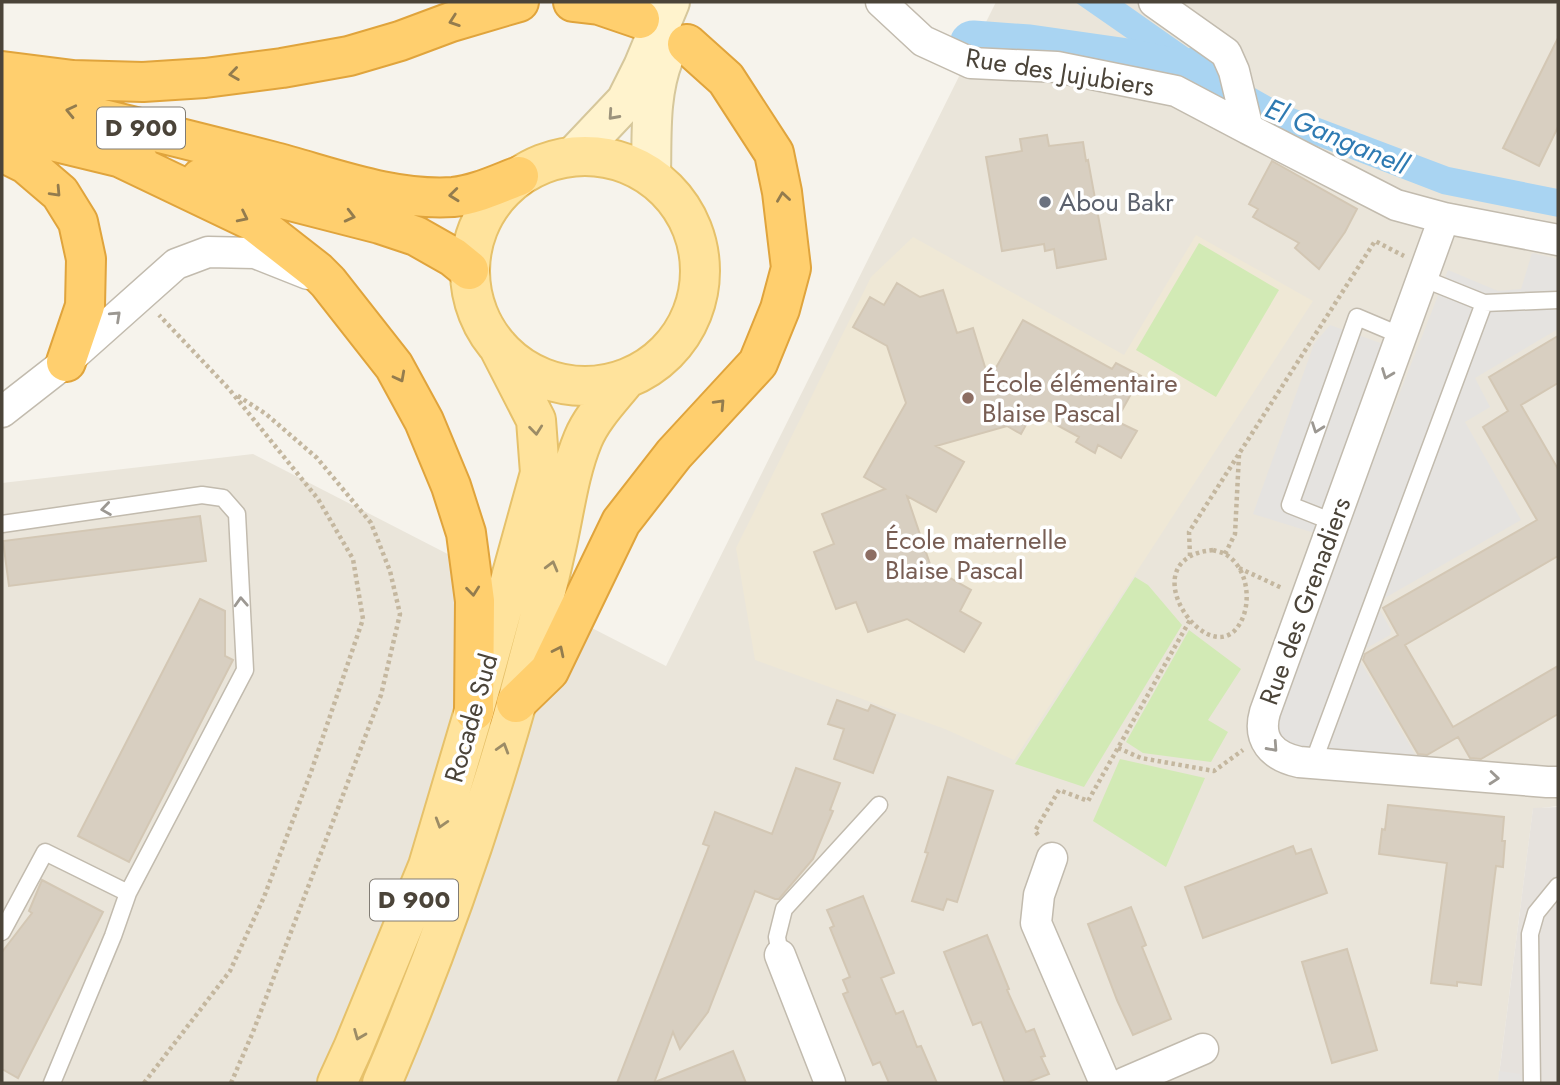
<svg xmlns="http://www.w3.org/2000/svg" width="1560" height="1085" viewBox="0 0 1560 1085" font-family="Jost,sans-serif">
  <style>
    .residential { fill: #eae5da }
    .industrial { fill: #e6e2dd }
    .education { fill: #efe8d6 }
    .green { fill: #d2eab5 }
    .parking { fill: #e5e3e0 }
    .water { fill: #a9d4f2 }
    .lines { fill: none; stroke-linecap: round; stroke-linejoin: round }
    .river { stroke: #a9d4f2; stroke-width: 47 }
    .building { fill: #d8cfc1; stroke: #d3c7b4; stroke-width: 2 }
    .lane-casing { stroke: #c2bbae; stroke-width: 19 }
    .street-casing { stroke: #c2bbae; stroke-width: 33 }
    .secondary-casing { stroke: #d6c79b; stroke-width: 42 }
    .primary-casing { stroke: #e6c16a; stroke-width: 42 }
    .highway-casing { stroke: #e0a43c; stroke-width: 42 }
    .path { stroke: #c4b79f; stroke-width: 4.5; stroke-dasharray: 3.5 3.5; stroke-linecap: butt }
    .lane { stroke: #fff; stroke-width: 16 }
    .street { stroke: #fff; stroke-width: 30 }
    .secondary { stroke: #fff3cd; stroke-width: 38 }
    .primary { stroke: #ffe39c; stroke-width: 38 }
    .highway { stroke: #ffcf6e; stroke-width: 38 }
    .oneway { stroke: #937c4e }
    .oneway2 { stroke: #9c937c }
    .oneway3 { stroke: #9c9892 }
    .oneway4 { stroke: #9c8c66 }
    .worship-dot { fill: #6b7280; stroke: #fff; stroke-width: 2.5 }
    .education-dot { fill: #8d6e63; stroke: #fff; stroke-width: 2.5 }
    .labels { text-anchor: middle; stroke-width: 7; stroke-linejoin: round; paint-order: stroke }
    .shield { fill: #fff; stroke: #817c74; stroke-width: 2 }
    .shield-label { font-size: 24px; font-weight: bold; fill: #4b4439 }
    .street-label { font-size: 26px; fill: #4b4439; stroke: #fff }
    .worship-label { font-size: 26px; fill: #5b616d; stroke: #fff; text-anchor: start }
    .education-label { font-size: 26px; fill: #785e54; stroke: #fff; text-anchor: start }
    .water-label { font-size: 28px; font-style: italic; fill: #2e7ab2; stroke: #fff }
  </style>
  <rect width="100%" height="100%" fill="#f6f3ec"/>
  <!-- residential -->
  <path class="residential" d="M996 2H1558V806L1533 809 1498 1083H2V483L253 454 666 666Z"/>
  <!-- industrial -->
  <path class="industrial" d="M1558 807V1083H1498L1533 808Z"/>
  <!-- education -->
  <path class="education" d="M1196 235 1313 301 1014 760 945 729 755 660 736 548 871 277 913 237 1124 355Z"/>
  <!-- green -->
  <path class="green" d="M1199 243 1279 290 1216 397 1136 350Z
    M1135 577 1148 585 1182 625 1084 787 1015 764Z
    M1189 630 1241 669 1208 720 1228 732 1211 762 1143 753 1126 742Z
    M1120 759 1205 778 1166 867 1093 821Z"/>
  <!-- parking -->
  <path class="parking" d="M1532 253 1558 259V329L1475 378 1490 407 1465 422 1521 520 1376 603 1391 630 1390 635 1356 654 1418 759 1413 761 1276 743 1269 726 1448 270 1498 291 1521 289Z
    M1330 325 1386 345 1321 535 1253 514 1314 344Z
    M1499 1071 1520 1074 1525 1083H1498Z"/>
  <!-- water -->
  <path class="water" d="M1075 2H1123L1207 61 1285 105 1449 167 1558 189V217L1442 194 1273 129 1193 84Z"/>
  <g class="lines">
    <!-- river -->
    <path class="river" d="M973 44 1029 48 1127 62 1180 73 1201 70"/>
  </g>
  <!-- building -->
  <path class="building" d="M1558 38V127L1539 166 1503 148Z
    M1047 135 1049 146 1083 142 1086 161 1088 160 1106 259 1057 268 1054 249 1045 251 1044 244 1002 251 986 157 1022 151 1020 139Z
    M1272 161 1357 209 1345 232 1319 269 1295 248 1299 243 1253 217 1258 209 1249 204Z
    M897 283 920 297 943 290 957 333 973 328 989 380 1023 320 1112 369 1116 363 1141 376 1116 421 1137 431 1121 458 1098 445 1095 453 1076 442 1079 437 1033 412 1021 434 1007 426 936 446 964 462 936 512 907 496 931 567 971 590 960 611 981 623 964 652 907 619 868 632 856 602 836 609 814 552 834 544 822 514 885 489 864 477 906 403 887 346 853 327 870 297 884 305Z
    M1558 336V383L1521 405 1558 469V556L1405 645 1453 727 1558 666V714L1481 759 1470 758 1458 737 1427 755 1418 754 1363 660 1365 654 1398 635 1383 608 1537 520 1483 427 1508 411 1489 377Z
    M200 516 206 561 9 586 3 541Z
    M200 599 225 611V656L233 660 129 862 78 836Z
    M837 700 868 711 871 705 895 715 873 773 834 759 844 729 828 724Z
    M796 768 840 783 830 810 833 811 813 859 779 899H775L755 891 708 1012 680 1049 673 1032 654 1083H617L709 846 703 844 715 812 772 834Z
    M948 777 993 791 957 902 947 899 943 910 912 901 928 853 925 852Z
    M1388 805 1504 817 1502 841H1505L1503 867 1496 866 1481 985 1457 982V986L1431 983 1447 863 1379 854 1382 829 1385 830Z
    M1293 846 1296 854 1311 849 1327 893 1203 938 1185 887Z
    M42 880 103 912 18 1078 2 1069V952L32 913 29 911Z
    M863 896 894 973 881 978 896 1014 903 1011 917 1047 921 1046 937 1083H889L880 1062 873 1065 843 994 848 992 843 980 850 977 830 928 834 926 827 910Z
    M1131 907 1146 945 1142 947 1171 1019 1133 1035 1117 1000 1088 924Z
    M987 935 1009 989 1007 990 1026 1032 1034 1029 1045 1056 1041 1057 1049 1074 1026 1083H1005L981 1022 973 1025 944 952Z
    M1347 949 1377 1050 1332 1063 1302 962Z
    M733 1051 746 1083H655V1082Z"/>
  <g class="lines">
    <defs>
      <path id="lane" d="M1422 278 1484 303
        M1333 522 1290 505 1357 317 1402 336
        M2 524 202 495 223 498 237 514 245 670 128 893 113 936 52 1083
        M1313 763 1484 303 1558 300
        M2 932 45 852 128 893
        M780 955 777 937 784 909 879 805
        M1532 1083 1530 934 1536 913 1558 886"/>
      <path id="street" d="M881 2 923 41 971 63 1057 67 1176 91 1248 129
        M1154 2 1226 53 1234 71 1248 129 1396 205 1444 218 1558 240
        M1444 218 1265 712C1257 740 1272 756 1299 762L1547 782H1558
        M2 412 66 362 176 264 208 252 255 253 308 274
        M1052 858 1039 895 1036 923 1105 1083
        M780 955 830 1083
        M1124 1083 1203 1049"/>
      <path id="secondary" d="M574 156 626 101 643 67 670 2
        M651 176C652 136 649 95 664 57"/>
      <path id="primary" d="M470 271a115 115 0 1 1 230 0a115 115 0 1 1-230 0Z
        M337 1083 353 1048 428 866 474 711 540 473 536 420 498 346
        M382 1083C435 959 480 832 517 702 530 653 544 603 555 553 564 516 568 475 583 439 592 417 611 398 626 379"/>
      <path id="highway" d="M573 2 599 5 640 19
        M2 71 73 80 143 82 205 78 282 68 349 56 400 41 451 22 519 2
        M2 95C92 116 181 138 271 161 329 176 391 201 453 197 475 195 498 184 519 176
        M2 129 139 162
        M2 152 26 164 60 193 78 222 86 259 85 306 66 362
        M115 155 253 221 317 271 328 282 394 366 424 421 451 486 466 533 475 601 474 711
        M201 178 380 224 416 236 453 257 469 270
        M516 703 549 671 621 522 674 454 758 363 780 309 791 268 782 192 774 153 726 79 687 44"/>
    </defs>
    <!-- lane casing -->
    <use href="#lane" class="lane-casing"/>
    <!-- street casing -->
    <use href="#street" class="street-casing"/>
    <!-- secondary casing -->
    <use href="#secondary" class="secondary-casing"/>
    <!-- primary casing -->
    <use href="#primary" class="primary-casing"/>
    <!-- highway casing -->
    <use href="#highway" class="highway-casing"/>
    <!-- path -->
    <path class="path" d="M1213 550C1216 551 1220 552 1223 553 1249 565 1254 608 1236 629 1204 667 1129 558 1213 550Z
      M1225 554 1235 534 1239 455
      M1190 556 1189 532 1375 241 1404 256
      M1239 568 1282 588
      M1118 748 1141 758 1214 771 1243 750
      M1038 835 1035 831 1059 790 1088 801 1190 620
      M144 1083 230 971 264 897 311 772 363 619 353 559 318 499 229 389 159 315
      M231 1083 253 1032 381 695 400 614 390 571 371 523 317 458 266 414 235 394"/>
    <!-- lane -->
    <use href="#lane" class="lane"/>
    <!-- street -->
    <use href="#street" class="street"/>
    <!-- secondary -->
    <use href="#secondary" class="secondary"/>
    <!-- primary -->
    <use href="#primary" class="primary"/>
    <!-- highway -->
    <use href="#highway" class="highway"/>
  </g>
  <!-- one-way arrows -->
  <defs><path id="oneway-chevron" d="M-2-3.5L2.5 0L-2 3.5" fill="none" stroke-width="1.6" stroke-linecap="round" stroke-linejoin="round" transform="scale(1.75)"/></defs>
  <g class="oneway">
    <use href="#oneway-chevron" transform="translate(454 21) rotate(161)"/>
    <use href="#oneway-chevron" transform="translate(234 74) rotate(172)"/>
    <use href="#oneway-chevron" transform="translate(71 111) rotate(-167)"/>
    <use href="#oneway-chevron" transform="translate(56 192) rotate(47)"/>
    <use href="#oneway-chevron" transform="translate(454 195) rotate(174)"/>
    <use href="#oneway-chevron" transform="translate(783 197) rotate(-98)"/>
    <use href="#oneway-chevron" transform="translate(350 216) rotate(14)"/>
    <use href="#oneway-chevron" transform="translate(243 217) rotate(26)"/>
    <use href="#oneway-chevron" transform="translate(400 377) rotate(62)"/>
    <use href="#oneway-chevron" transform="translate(720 404) rotate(-47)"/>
    <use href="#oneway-chevron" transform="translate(473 591) rotate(84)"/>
    <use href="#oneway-chevron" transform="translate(559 651) rotate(-64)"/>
  </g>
  <use class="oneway2" href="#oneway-chevron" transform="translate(613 115) rotate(132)"/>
  <g class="oneway3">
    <use href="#oneway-chevron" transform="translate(116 316) rotate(-43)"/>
    <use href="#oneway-chevron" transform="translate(1387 374) rotate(111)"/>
    <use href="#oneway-chevron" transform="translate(1317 428) rotate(110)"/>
    <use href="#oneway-chevron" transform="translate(106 509) rotate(172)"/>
    <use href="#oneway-chevron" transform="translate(241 602) rotate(-93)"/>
    <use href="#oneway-chevron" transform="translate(1273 747) rotate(48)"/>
    <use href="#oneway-chevron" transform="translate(1494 778) rotate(5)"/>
  </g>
  <g class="oneway4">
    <use href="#oneway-chevron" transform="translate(536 430) rotate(84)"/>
    <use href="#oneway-chevron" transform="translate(552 566) rotate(-75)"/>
    <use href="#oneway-chevron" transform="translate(503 748) rotate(-73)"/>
    <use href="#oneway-chevron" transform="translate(441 823) rotate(107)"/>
    <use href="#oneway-chevron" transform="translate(359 1035) rotate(112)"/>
  </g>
  <!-- markers -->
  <circle class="worship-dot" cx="1045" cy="202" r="7"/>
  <g class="education-dot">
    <circle cx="968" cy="398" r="7"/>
    <circle cx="871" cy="555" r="7"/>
  </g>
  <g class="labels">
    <!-- shield labels -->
    <g class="shield">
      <rect x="97" y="107.5" width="88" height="41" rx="5"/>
      <rect x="370" y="879.5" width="88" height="41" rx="5"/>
    </g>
    <g class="shield-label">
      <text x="141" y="136">D 900</text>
      <text x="414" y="908">D 900</text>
    </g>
    <!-- street labels -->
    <g class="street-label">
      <text transform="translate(1060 72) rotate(9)" y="9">Rue des Jujubiers</text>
      <text transform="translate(1305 601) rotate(-70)" y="9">Rue des Grenadiers</text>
      <text transform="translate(471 718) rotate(-74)" y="9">Rocade Sud</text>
    </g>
    <!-- worship labels -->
    <g class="worship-label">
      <text x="1059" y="211">Abou Bakr</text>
    </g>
    <!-- education labels -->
    <g class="education-label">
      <text x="982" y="392">École élémentaire<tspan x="982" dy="30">Blaise Pascal</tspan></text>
      <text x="885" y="549">École maternelle<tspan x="885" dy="30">Blaise Pascal</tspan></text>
    </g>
    <!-- water labels -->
    <g class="water-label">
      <text transform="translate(1337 136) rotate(23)" y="10">El Ganganell</text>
    </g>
  </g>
  <!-- border -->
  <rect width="1560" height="1085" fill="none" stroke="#4b4439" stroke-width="7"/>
</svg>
